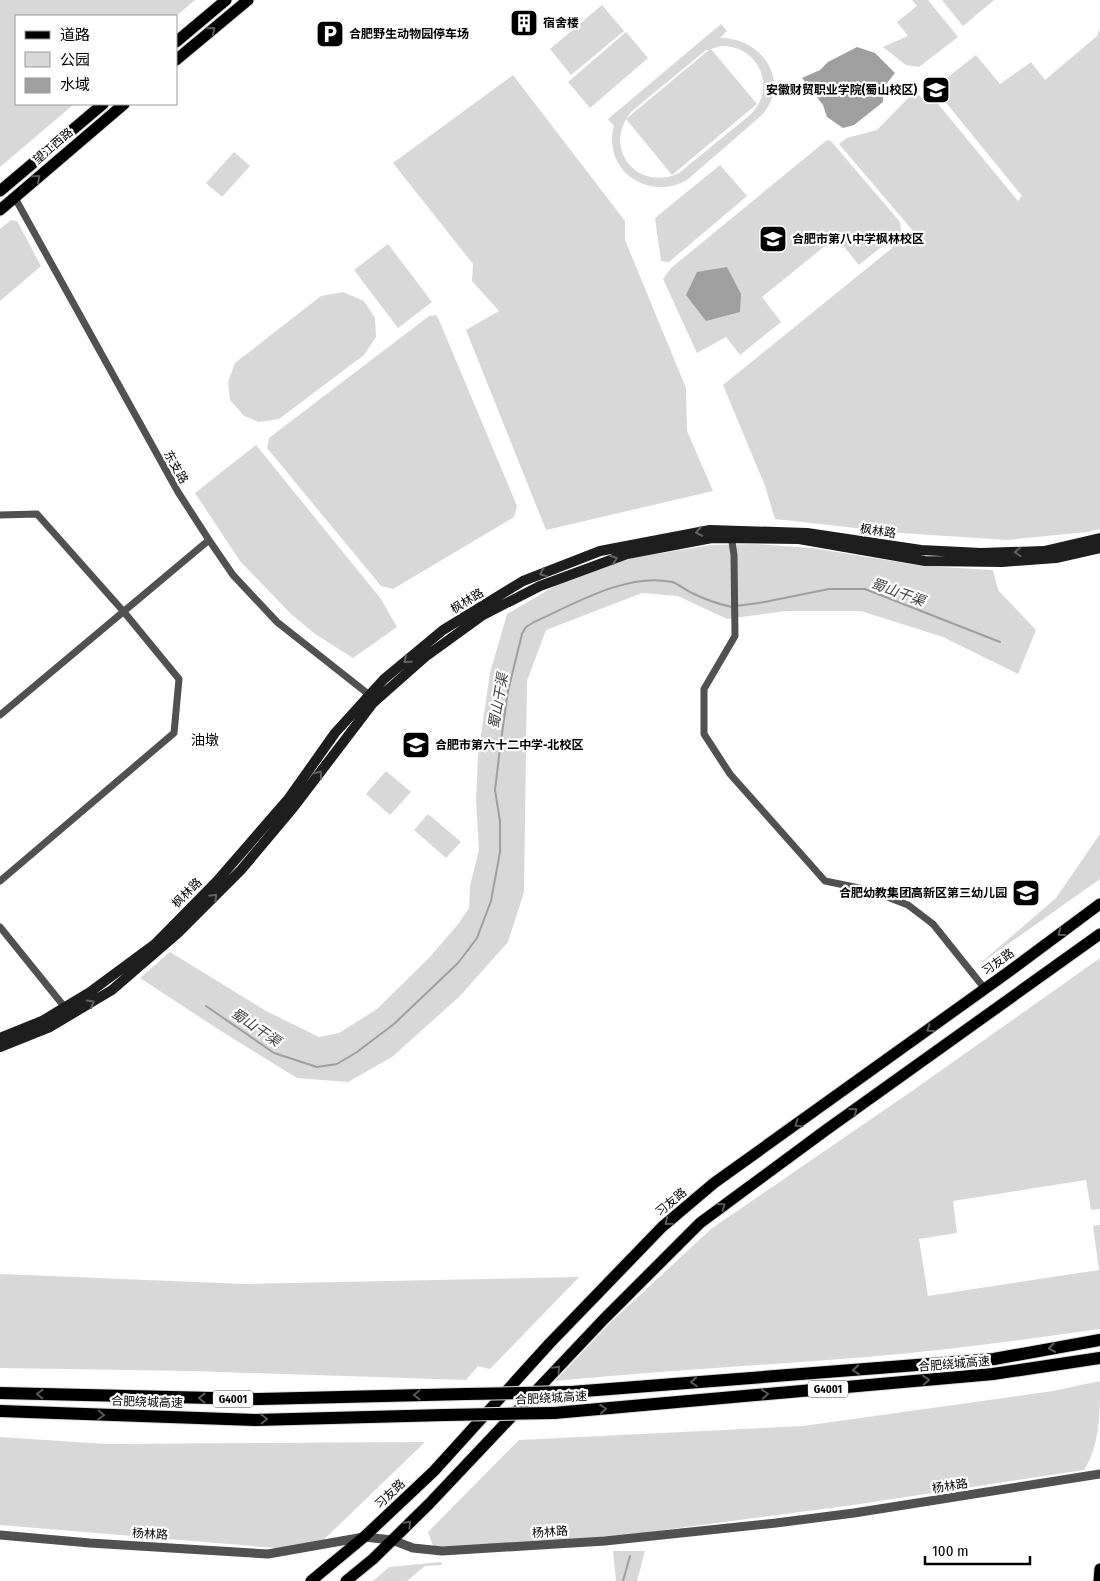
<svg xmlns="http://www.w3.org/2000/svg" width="1100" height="1581" viewBox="0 0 1100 1581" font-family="'Fira Sans Condensed','Noto Sans SC',sans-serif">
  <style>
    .green { fill: #d8d8d8; fill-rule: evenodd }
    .water { fill: #9f9f9f }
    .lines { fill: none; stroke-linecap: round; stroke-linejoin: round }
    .stream { stroke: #9f9f9f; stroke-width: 2 }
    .primary-casing { stroke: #dbdbdb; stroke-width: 13 }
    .motorway-casing { stroke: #dbdbdb; stroke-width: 14 }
    .minor { stroke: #515151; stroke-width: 7 }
    .tertiary { stroke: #515151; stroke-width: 9 }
    .secondary { stroke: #1e1e1e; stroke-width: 10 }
    .primary { stroke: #000; stroke-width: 11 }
    .motorway { stroke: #000; stroke-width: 12 }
    .motorway-bridge-casing { stroke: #dbdbdb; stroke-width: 14; stroke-linecap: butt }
    .motorway-bridge { stroke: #000; stroke-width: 12 }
    .oneway { stroke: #595959 }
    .oneway2 { stroke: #626262 }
    .labels { text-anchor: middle; stroke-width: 4.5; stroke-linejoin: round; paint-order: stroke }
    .shield { fill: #fff; stroke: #4c4c4c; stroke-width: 1 }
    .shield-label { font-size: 11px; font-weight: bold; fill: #000 }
    .poi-label { font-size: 12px; font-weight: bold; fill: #000; stroke: #fff; text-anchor: start }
    .street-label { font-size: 12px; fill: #000; stroke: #fff }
    .water-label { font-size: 14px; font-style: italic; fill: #404040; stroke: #fff }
    .neighbourhood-label { font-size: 14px; fill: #000; stroke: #fff }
  </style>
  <rect width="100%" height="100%" fill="#fff"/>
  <!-- green -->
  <path class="green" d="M0 0H195L176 16H16V104H74L0 167Z
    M912 0H928L958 37 919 67 906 65 883 47 908 36 897 22 917 6Z
    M942 0H994L963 26Z
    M602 5 624 31 571 75 550 49Z
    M721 24 727 31 720 38C761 37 792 81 762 115L687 180C648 202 602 170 614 126L608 119ZM721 46C759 45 778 89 750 115L679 173C636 193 601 146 632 111L706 50H709L626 119 672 175 757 104 711 49Z
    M1100 28V529L1087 532 1007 540 901 533 775 519 765 486 723 385 913 231 839 144 847 138 877 130 915 91 922 98 929 93 1018 201 1022 196 934 88 976 55 1000 84 1031 62 1045 80 1097 36Z
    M626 32 648 58 590 108 568 82Z
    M513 75 625 221V240L686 388 687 431 713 491 546 530 466 330 499 311 472 281 473 264 393 163Z
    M827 140 831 141 900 222 901 231 859 265 836 237 762 297 781 322 740 355 726 337 697 353 663 279 671 268Z
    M234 152 250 166 222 197 206 183Z
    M720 165 747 196 669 262 661 261 655 218Z
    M11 220 17 221 41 266 0 301V229Z
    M388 244 432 302 398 328 354 270Z
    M343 292 364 301 375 318 376 337 364 355 279 419 259 422 244 416 230 400 228 382 235 363 321 296Z
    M436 315 439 320 517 506 514 517 393 589 381 586 267 448 269 438 429 316Z
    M256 445 381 599 397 627 353 658 315 634 291 614 240 561 195 493Z
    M756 544 812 548 923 566 993 570 998 590 1036 630 1018 674 943 637 861 611H786L727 619 678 596 642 593 546 630 527 681 524 892 508 942 460 996 392 1057 348 1082 297 1078 221 1031 140 978 170 952 266 1011 319 1037 339 1033 377 1009 429 958 459 923 469 908 470 886 479 850 476 799 478 756 490 673 507 614 560 583 632 558 711 545Z
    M386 771 411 792 390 815 366 794Z
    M428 814 461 842 446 858 414 830Z
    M1100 834V879L977 966 1056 898Z
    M1100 958V1209L1091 1210 1086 1180 953 1201 957 1233 919 1239 928 1296 1099 1270 1093 1226 1100 1225V1329C1023 1340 945 1350 867 1357 763 1365 659 1371 555 1381L611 1322 711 1229 912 1091Z
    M0 1274 245 1284 579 1277 490 1369 478 1366 466 1380 191 1371 0 1368Z
    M1100 1381C1100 1411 1100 1446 1084 1470L853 1505 580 1541 454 1548 433 1546 428 1532 519 1440 803 1426 1053 1391Z
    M0 1437 105 1444 425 1442 312 1551 0 1525Z
    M645 1551 637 1581H616L613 1551Z
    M441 1562 442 1565 425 1566 407 1581H373L389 1567Z"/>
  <!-- water -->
  <path class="water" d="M857 47 875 53 895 73 883 88V102L854 125 843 128 827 117 823 105 802 78 820 70 828 62Z
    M727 267 741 294 740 312 706 321 686 295 697 272Z"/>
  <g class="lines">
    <!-- stream -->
    <path class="stream" d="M736 606 759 603 829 589H865L1000 642
      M206 1006 274 1053 317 1067 337 1064 357 1052 394 1024 458 963 477 938 491 901 500 852V821L495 790 500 748 508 691 522 634 526 627 534 622C574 604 628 572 672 582 679 584 685 590 692 593 704 599 718 604 732 607
      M623 1581 630 1556"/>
    <defs>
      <path id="primary" d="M176 42 226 0
        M176 60 248 0
        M0 191 103 104
        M0 210 124 104
        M311 1581 364 1537 434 1471 549 1344 662 1227 714 1183 1007 973 1100 904
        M346 1581 373 1559 429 1504 604 1319 700 1223 826 1130 1100 934
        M1099 1581 1100 1569"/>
      <path id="motorway" d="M571 1392 994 1359 1100 1340
        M0 1393 259 1399 466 1394
        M0 1411 255 1420 445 1415
        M554 1413 993 1374 1100 1358"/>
    </defs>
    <!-- primary casing -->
    <use href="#primary" class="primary-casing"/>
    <!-- motorway casing -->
    <use href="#motorway" class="motorway-casing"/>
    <!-- minor -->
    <path class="minor" d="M15 198 178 492 209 540 233 575 277 622 372 697
      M0 515 37 514 124 612 179 679 174 733 0 881
      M731 535 734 555 735 636 704 689V734L730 774 825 881 869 890 908 905 933 924 985 989
      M0 715 209 540
      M0 927 67 1010"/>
    <!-- tertiary -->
    <path class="tertiary" d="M0 1535 90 1543 268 1554 364 1537 392 1540 413 1548 442 1551 605 1541 776 1523 854 1513 1100 1474"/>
    <!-- secondary -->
    <path class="secondary" d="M0 1038 42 1021 90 992 155 944 217 881 289 798 335 733 384 679 443 630 523 581 600 551 710 530 807 533 921 550 981 553 1044 551 1100 538
      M0 1047 50 1027 112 990 178 933 241 870 293 808 373 703 425 657 483 615 540 586 627 554 712 538 799 539 925 561 1002 562 1056 558 1100 548"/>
    <!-- primary -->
    <use href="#primary" class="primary"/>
    <!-- motorway -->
    <use href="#motorway" class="motorway"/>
    <defs>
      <path id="motorway-bridge" d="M466 1394 571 1392
        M445 1415 554 1413"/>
    </defs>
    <!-- motorway-bridge casing -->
    <use href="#motorway-bridge" class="motorway-bridge-casing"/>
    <!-- motorway-bridge -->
    <use href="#motorway-bridge" class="motorway-bridge"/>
  </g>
  <!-- one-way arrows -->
  <defs><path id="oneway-chevron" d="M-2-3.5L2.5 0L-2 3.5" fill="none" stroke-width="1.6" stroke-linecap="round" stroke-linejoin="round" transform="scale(1.25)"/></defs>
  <g class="oneway">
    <use href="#oneway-chevron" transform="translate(212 30) rotate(-40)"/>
    <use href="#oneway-chevron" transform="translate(37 178) rotate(-41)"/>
    <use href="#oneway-chevron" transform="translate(1061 933) rotate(143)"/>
    <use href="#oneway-chevron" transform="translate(930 1029) rotate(144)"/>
    <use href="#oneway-chevron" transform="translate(854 1111) rotate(-36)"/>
    <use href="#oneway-chevron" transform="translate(798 1124) rotate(145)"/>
    <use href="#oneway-chevron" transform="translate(722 1206) rotate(-36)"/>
    <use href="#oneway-chevron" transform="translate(668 1222) rotate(140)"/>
    <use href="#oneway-chevron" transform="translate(1052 1348) rotate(170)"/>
    <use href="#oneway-chevron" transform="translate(557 1369) rotate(-46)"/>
    <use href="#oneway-chevron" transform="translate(856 1370) rotate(175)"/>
    <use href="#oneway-chevron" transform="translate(926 1380) rotate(-5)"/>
    <use href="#oneway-chevron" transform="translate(694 1382) rotate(175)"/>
    <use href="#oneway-chevron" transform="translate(40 1394) rotate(-179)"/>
    <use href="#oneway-chevron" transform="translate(765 1394) rotate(-5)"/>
    <use href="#oneway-chevron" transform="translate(417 1395) rotate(179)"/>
    <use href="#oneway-chevron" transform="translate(202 1398) rotate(-179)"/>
    <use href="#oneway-chevron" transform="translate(603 1409) rotate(-5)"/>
    <use href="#oneway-chevron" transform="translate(101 1415) rotate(2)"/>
    <use href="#oneway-chevron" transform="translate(264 1419) rotate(-1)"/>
    <use href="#oneway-chevron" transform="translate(408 1524) rotate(-45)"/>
  </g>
  <g class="oneway2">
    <use href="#oneway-chevron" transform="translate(699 532) rotate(169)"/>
    <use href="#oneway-chevron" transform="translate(1018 552) rotate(178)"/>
    <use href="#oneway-chevron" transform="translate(614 559) rotate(-20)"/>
    <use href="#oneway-chevron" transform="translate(543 573) rotate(158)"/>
    <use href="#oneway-chevron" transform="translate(407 660) rotate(140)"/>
    <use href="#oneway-chevron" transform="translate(319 774) rotate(-53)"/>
    <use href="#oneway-chevron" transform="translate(214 897) rotate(-45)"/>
    <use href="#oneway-chevron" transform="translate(91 1003) rotate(-31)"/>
  </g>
  <!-- icons -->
  <defs>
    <symbol id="building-square" viewBox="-11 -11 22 22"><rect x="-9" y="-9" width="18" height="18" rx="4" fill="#000" stroke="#fff"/><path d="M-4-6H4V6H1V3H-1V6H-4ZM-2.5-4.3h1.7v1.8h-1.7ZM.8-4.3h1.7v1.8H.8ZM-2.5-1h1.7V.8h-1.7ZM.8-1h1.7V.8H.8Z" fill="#fff"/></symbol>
    <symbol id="parking-square" viewBox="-11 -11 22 22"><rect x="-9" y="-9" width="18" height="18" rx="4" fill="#000" stroke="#fff"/><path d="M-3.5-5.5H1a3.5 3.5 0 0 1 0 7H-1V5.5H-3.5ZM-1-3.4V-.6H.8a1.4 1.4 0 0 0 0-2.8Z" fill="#fff"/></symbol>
    <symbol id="university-square" viewBox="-11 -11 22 22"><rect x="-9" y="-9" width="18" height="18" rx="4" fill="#000" stroke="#fff"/><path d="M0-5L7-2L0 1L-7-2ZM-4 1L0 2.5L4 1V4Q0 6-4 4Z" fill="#fff"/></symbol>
    <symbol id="school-square" viewBox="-11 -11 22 22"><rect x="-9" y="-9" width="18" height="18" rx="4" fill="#000" stroke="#fff"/><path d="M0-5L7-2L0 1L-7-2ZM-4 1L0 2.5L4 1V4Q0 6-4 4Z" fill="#fff"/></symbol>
  </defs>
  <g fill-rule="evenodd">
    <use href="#building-square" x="508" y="7" width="32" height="32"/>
    <use href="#parking-square" x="314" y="18" width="32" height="32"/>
    <use href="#university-square" x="920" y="74" width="32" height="32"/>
    <use href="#school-square" x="757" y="223" width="32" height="32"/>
    <use href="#school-square" x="400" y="729" width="32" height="32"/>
    <use href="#school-square" x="1010" y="877" width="32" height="32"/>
  </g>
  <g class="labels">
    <!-- shield labels -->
    <g class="shield">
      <rect x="808" y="1380.5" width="40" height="17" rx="4"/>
      <rect x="213" y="1390.5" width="40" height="17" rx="4"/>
    </g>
    <g class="shield-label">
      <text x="828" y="1393">G4001</text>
      <text x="233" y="1403">G4001</text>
    </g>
    <!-- poi labels -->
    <g class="poi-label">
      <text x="543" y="27">宿舍楼</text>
      <text x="349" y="38">合肥野生动物园停车场</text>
      <text x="917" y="94" text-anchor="end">安徽财贸职业学院(蜀山校区)</text>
      <text x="792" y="243">合肥市第八中学枫林校区</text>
      <text x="435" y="749">合肥市第六十二中学-北校区</text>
      <text x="1007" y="897" text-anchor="end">合肥幼教集团高新区第三幼儿园</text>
    </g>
    <!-- street labels -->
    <g class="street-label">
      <text transform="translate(53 146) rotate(-41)" y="4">望江西路</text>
      <text transform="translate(176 467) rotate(61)" y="4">东支路</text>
      <text transform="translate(878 531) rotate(8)" y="4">枫林路</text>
      <text transform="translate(467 601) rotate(-31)" y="4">枫林路</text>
      <text transform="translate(187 893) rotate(-45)" y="4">枫林路</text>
      <text transform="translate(998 962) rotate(-36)" y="4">习友路</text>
      <text transform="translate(671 1202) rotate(-40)" y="4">习友路</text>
      <text transform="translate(954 1364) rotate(-5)" y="4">合肥绕城高速</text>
      <text transform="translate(551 1398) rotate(-3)" y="4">合肥绕城高速</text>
      <text transform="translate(147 1402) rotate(2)" y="4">合肥绕城高速</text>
      <text transform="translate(950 1486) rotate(-9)" y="4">杨林路</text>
      <text transform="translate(390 1494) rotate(-43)" y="4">习友路</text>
      <text transform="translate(550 1532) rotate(-4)" y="4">杨林路</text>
      <text transform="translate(150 1534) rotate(3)" y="4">杨林路</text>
    </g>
    <!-- water labels -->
    <g class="water-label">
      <text transform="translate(898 592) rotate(20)" y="5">蜀山干渠</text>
      <text transform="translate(498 701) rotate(-80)" y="5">蜀山干渠</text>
      <text transform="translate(256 1027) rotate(34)" y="5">蜀山干渠</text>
    </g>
    <!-- neighbourhood labels -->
    <g class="neighbourhood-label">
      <text x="205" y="745">油墩</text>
    </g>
  </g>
  <!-- legend -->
  <rect x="15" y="15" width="162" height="90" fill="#ffffff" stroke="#999999"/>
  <rect x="25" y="31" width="25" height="8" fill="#000000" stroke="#999999"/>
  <text x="60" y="40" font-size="15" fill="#000000">道路</text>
  <rect x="25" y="52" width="25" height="15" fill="#d8d8d8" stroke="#999999"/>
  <text x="60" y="65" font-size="15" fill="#000000">公园</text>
  <rect x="25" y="78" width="25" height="15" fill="#9f9f9f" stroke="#999999"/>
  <text x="60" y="90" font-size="15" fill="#000000">水域</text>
  <!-- scale -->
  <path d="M925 1556v8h105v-8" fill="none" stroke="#000000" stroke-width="2.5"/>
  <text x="932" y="1556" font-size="15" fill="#000000" stroke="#ffffff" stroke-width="4" paint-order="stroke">100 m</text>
</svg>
